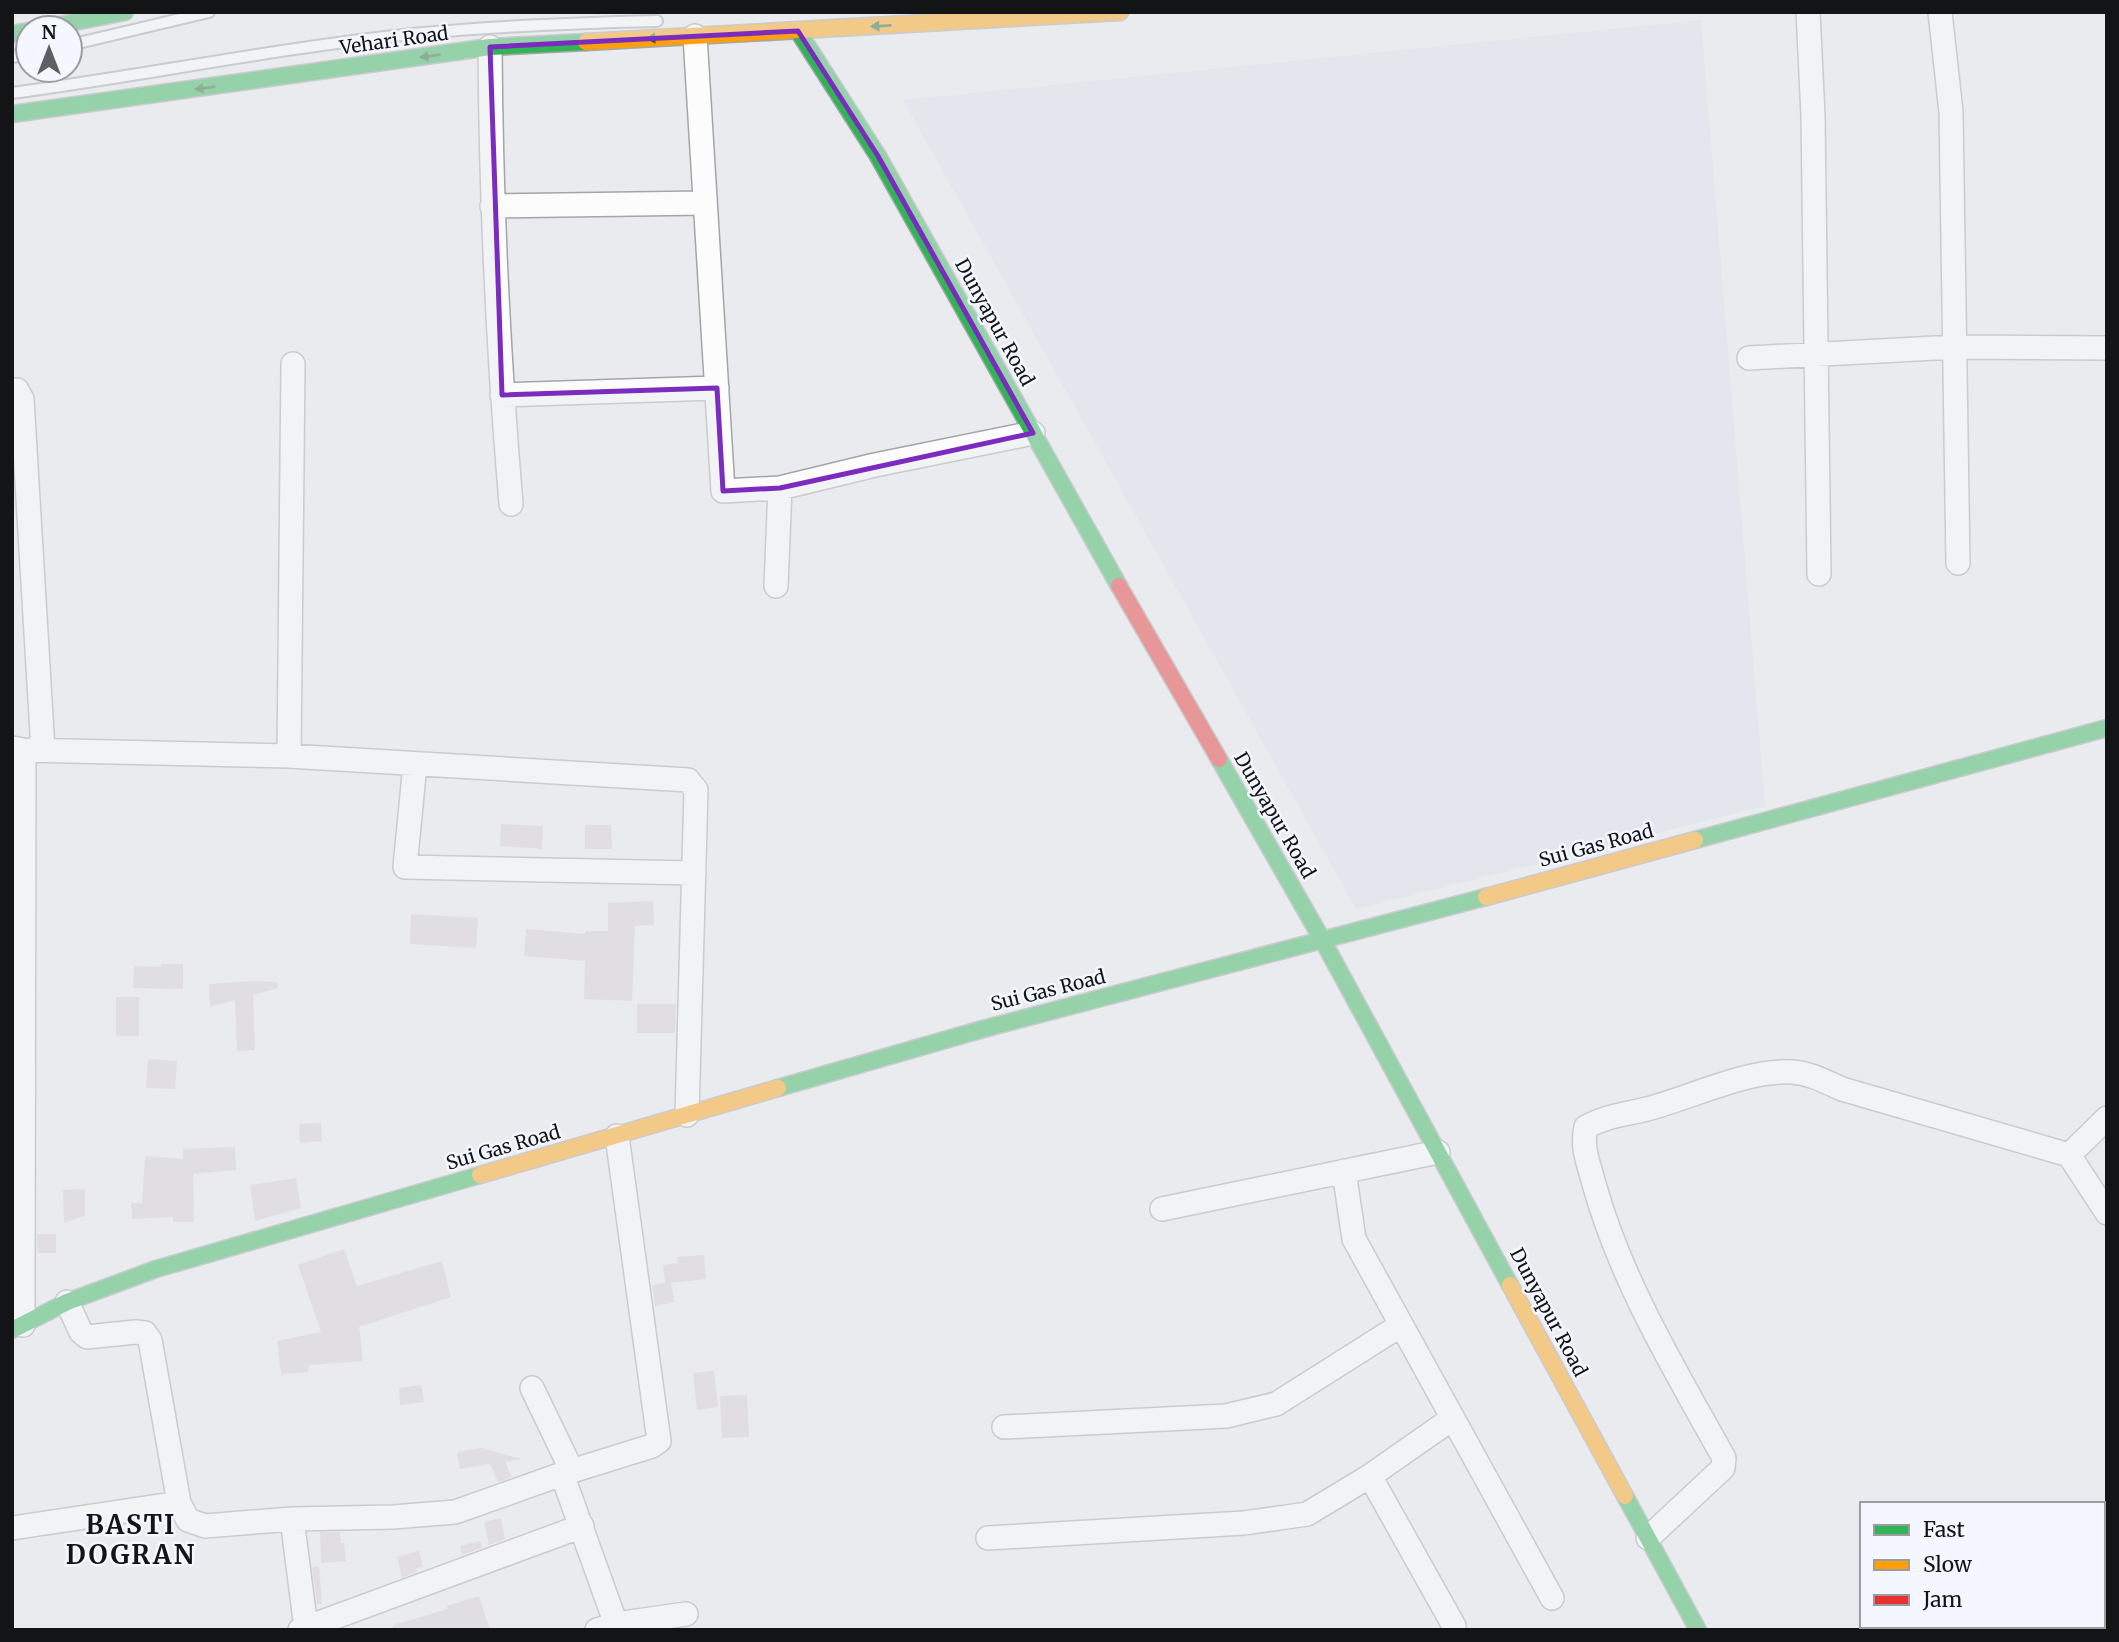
<svg xmlns="http://www.w3.org/2000/svg" width="2119" height="1642" viewBox="0 0 2119 1642" font-family="Merriweather,serif">
  <style>
    .built { fill: #dbdfe9 }
    .building { fill: #d8cfd6 }
    .lines { fill: none; stroke-linecap: round; stroke-linejoin: round }
    .lane-casing { stroke: #a4a5a8; stroke-width: 14 }
    .street-casing { stroke: #a4a5a8; stroke-width: 26 }
    .fast-casing { stroke: #a4a5a8; stroke-width: 19 }
    .slow-casing { stroke: #a4a5a8; stroke-width: 19 }
    .jam-casing { stroke: #a4a5a8; stroke-width: 19 }
    .lane { stroke: #fcfcfc; stroke-width: 10 }
    .street { stroke: #fcfcfc; stroke-width: 23 }
    .fast { stroke: #30b455; stroke-width: 16 }
    .slow { stroke: #ff9f0a; stroke-width: 16 }
    .jam { stroke: #e5322d; stroke-width: 16 }
    .oneway { fill: #226436 }
    .marked { fill: none; stroke: #7b2cbf; stroke-width: 5; stroke-linejoin: round }
    .labels { text-anchor: middle; stroke-width: 5; stroke-linejoin: round; paint-order: stroke }
    .street-label { font-size: 19px; fill: #131416; stroke: #f4f7ff }
    .district-label { font-size: 26px; font-weight: bold; letter-spacing: 2px; fill: #131416; stroke: #f4f7ff }
  </style>
  <rect width="100%" height="100%" fill="#e9ebee"/>
  <!-- built -->
  <path class="built" d="M1701 20 1765 806 1356 909 903 100Z"/>
  <!-- building -->
  <path class="building" d="M501 824 543 826 542 849 500 846Z
    M585 825H611L612 849H585Z
    M653 901 654 925 635 926 632 1001 584 999 585 961 524 956 526 929 585 934V931H608V903Z
    M411 914 478 918 476 948 410 944Z
    M161 964H183V989L133 988 134 966 161 967Z
    M253 981 277 982 278 988 253 995 255 1050 237 1051 235 1000 210 1007 209 984Z
    M116 997H139V1036H116Z
    M637 1004H676L675 1033H637Z
    M148 1059 177 1061 175 1089 146 1088Z
    M321 1123 322 1141 300 1143 299 1124Z
    M235 1147 236 1170 193 1174 194 1222H173V1217L132 1219 131 1203H142L145 1156 183 1159V1149Z
    M296 1178 301 1208 255 1221 250 1185Z
    M85 1189V1216L64 1223 63 1190Z
    M37 1234H56V1253H38Z
    M344 1249 357 1286 442 1261 451 1297 359 1327 363 1361 309 1365 308 1372 281 1374 277 1341 321 1332 298 1265Z
    M704 1255 706 1279 671 1283 675 1302 655 1306 652 1285 665 1283 663 1265 678 1263 677 1257Z
    M714 1371 718 1407 697 1410 693 1373Z
    M421 1385 424 1402 400 1405 399 1388Z
    M747 1395 749 1437 722 1438 720 1396Z
    M481 1448 522 1459 505 1462 512 1477 498 1482 490 1464 460 1469 457 1452Z
    M501 1518 505 1539 489 1545 484 1522Z
    M320 1532H340L341 1543H344L346 1561 321 1563Z
    M480 1541 482 1548 462 1555 460 1546Z
    M419 1551 423 1567 417 1568 418 1571 402 1578 397 1557Z
    M319 1566 322 1604H317L312 1567Z
    M479 1596 490 1630H393V1625L448 1609 447 1606Z"/>
  <g class="lines">
    <defs>
      <path id="lane" d="M70 45 209 12
        M12 57 28 54
        M12 93C146 75 278 48 412 34 494 26 575 23 657 21"/>
      <path id="street" d="M1808 12 1813 116 1819 574
        M1940 12 1951 112 1958 563
        M695 36 723 491 780 488 875 465 1033 433
        M490 47C491 200 498 352 511 504
        M492 206 705 203
        M1749 358 1954 347 2107 348
        M12 390H17L22 399 43 750
        M502 395 717 388
        M776 586 780 488
        M12 748 24 750 289 756 688 780 696 790 687 1115
        M289 756 293 364
        M415 764 405 867 694 873
        M2069 1155 2107 1118
        M1344 1171 1354 1239 1552 1598
        M1162 1209 1438 1152
        M67 1302 81 1332 87 1337 135 1332 145 1333 150 1340 179 1503 188 1520 205 1526 292 1519 393 1517 455 1512 562 1474 652 1446 659 1441 617 1136
        M23 1325 24 750
        M532 1388 572 1471
        M1004 1427 1226 1416 1276 1404 1401 1325
        M562 1474 616 1624
        M1370 1476 1454 1626
        M292 1519 306 1628
        M12 1528 179 1503
        M988 1538 1244 1523 1307 1514 1370 1476 1453 1418
        M1648 1538 1723 1468 1724 1458C1675 1370 1621 1281 1594 1184 1589 1164 1581 1148 1586 1127 1609 1115 1623 1115 1647 1109 1690 1098 1748 1069 1792 1072 1810 1073 1826 1082 1842 1089L2069 1155 2107 1213
        M300 1630 582 1526
        M597 1630 616 1624 686 1614"/>
      <path id="fast" d="M44 28 125 12
        M798 31 878 156 1119 586
        M12 34 28 31
        M12 114 490 47 586 42
        M1219 759 1323 941 1510 1285
        M1695 840 2107 728
        M778 1088 983 1029 1486 897
        M12 1330 67 1302 156 1269 480 1175
        M1625 1496 1698 1630"/>
      <path id="slow" d="M586 42 1120 12
        M1486 897 1695 840
        M480 1175 778 1088
        M1510 1285 1625 1496"/>
      <path id="jam" d="M1119 586 1219 759"/>
    </defs>
    <!-- lane casing -->
    <use href="#lane" class="lane-casing"/>
    <!-- street casing -->
    <use href="#street" class="street-casing"/>
    <!-- fast casing -->
    <use href="#fast" class="fast-casing"/>
    <!-- slow casing -->
    <use href="#slow" class="slow-casing"/>
    <!-- jam casing -->
    <use href="#jam" class="jam-casing"/>
    <!-- lane -->
    <use href="#lane" class="lane"/>
    <!-- street -->
    <use href="#street" class="street"/>
    <!-- fast -->
    <use href="#fast" class="fast"/>
    <!-- slow -->
    <use href="#slow" class="slow"/>
    <!-- jam -->
    <use href="#jam" class="jam"/>
  </g>
  <!-- one-way arrows -->
  <defs><path id="oneway-solid" d="M-6-.8H1V-3.2L6.5 0L1 3.2V.8H-6Z" transform="scale(1.75)"/></defs>
  <g class="oneway">
    <use href="#oneway-solid" transform="translate(881 26) rotate(177)"/>
    <use href="#oneway-solid" transform="translate(657 38) rotate(177)"/>
    <use href="#oneway-solid" transform="translate(430 56) rotate(172)"/>
    <use href="#oneway-solid" transform="translate(205 88) rotate(172)"/>
  </g>
  <!-- marked area -->
  <path d="M0 0H2119V1642H0ZM798 31 878 156 1033 433 780 488 723 491 717 388 502 395 490 47Z" fill="#e9ebee" fill-opacity=".55" fill-rule="evenodd"/>
  <path class="marked" d="M798 31 878 156 1033 433 780 488 723 491 717 388 502 395 490 47Z"/>
  <g class="labels">
    <!-- street labels -->
    <g class="street-label">
      <text transform="translate(394 40) rotate(-8)" y="7">Vehari Road</text>
      <text transform="translate(995 322) rotate(61)" y="7">Dunyapur Road</text>
      <text transform="translate(1275 815) rotate(60)" y="7">Dunyapur Road</text>
      <text transform="translate(1596 845) rotate(-15)" y="7">Sui Gas Road</text>
      <text transform="translate(1048 990) rotate(-14)" y="7">Sui Gas Road</text>
      <text transform="translate(503 1147) rotate(-16)" y="7">Sui Gas Road</text>
      <text transform="translate(1549 1312) rotate(62)" y="7">Dunyapur Road</text>
    </g>
    <!-- district labels -->
    <g class="district-label">
      <text x="131" y="1534">BASTI<tspan x="131" dy="30">DOGRAN</tspan></text>
    </g>
  </g>
  <!-- border -->
  <rect width="2119" height="1642" fill="none" stroke="#131416" stroke-width="28"/>
  <!-- legend -->
  <rect x="1860" y="1502" width="245" height="126" fill="#f4f7ff" stroke="#9a9ca2" stroke-width="2"/>
  <rect x="1874" y="1525" width="35" height="10" fill="#30b455" stroke="#9a9ca2" stroke-width="2"/>
  <text x="1923" y="1537" font-size="21" fill="#131416">Fast</text>
  <rect x="1874" y="1560" width="35" height="10" fill="#ff9f0a" stroke="#9a9ca2" stroke-width="2"/>
  <text x="1923" y="1572" font-size="21" fill="#131416">Slow</text>
  <rect x="1874" y="1595" width="35" height="10" fill="#e5322d" stroke="#9a9ca2" stroke-width="2"/>
  <text x="1923" y="1607" font-size="21" fill="#131416">Jam</text>
  <!-- north arrow -->
  <g transform="translate(49 49)"><circle r="33" fill="#f4f7ff" stroke="#9a9ca2" stroke-width="2"/>
  <path d="M0-5L12 26L0 18L-12 26Z" fill="#5e5f62"/>
  <text y="-10" font-size="19" font-weight="bold" text-anchor="middle" fill="#131416">N</text>
  </g>
</svg>
